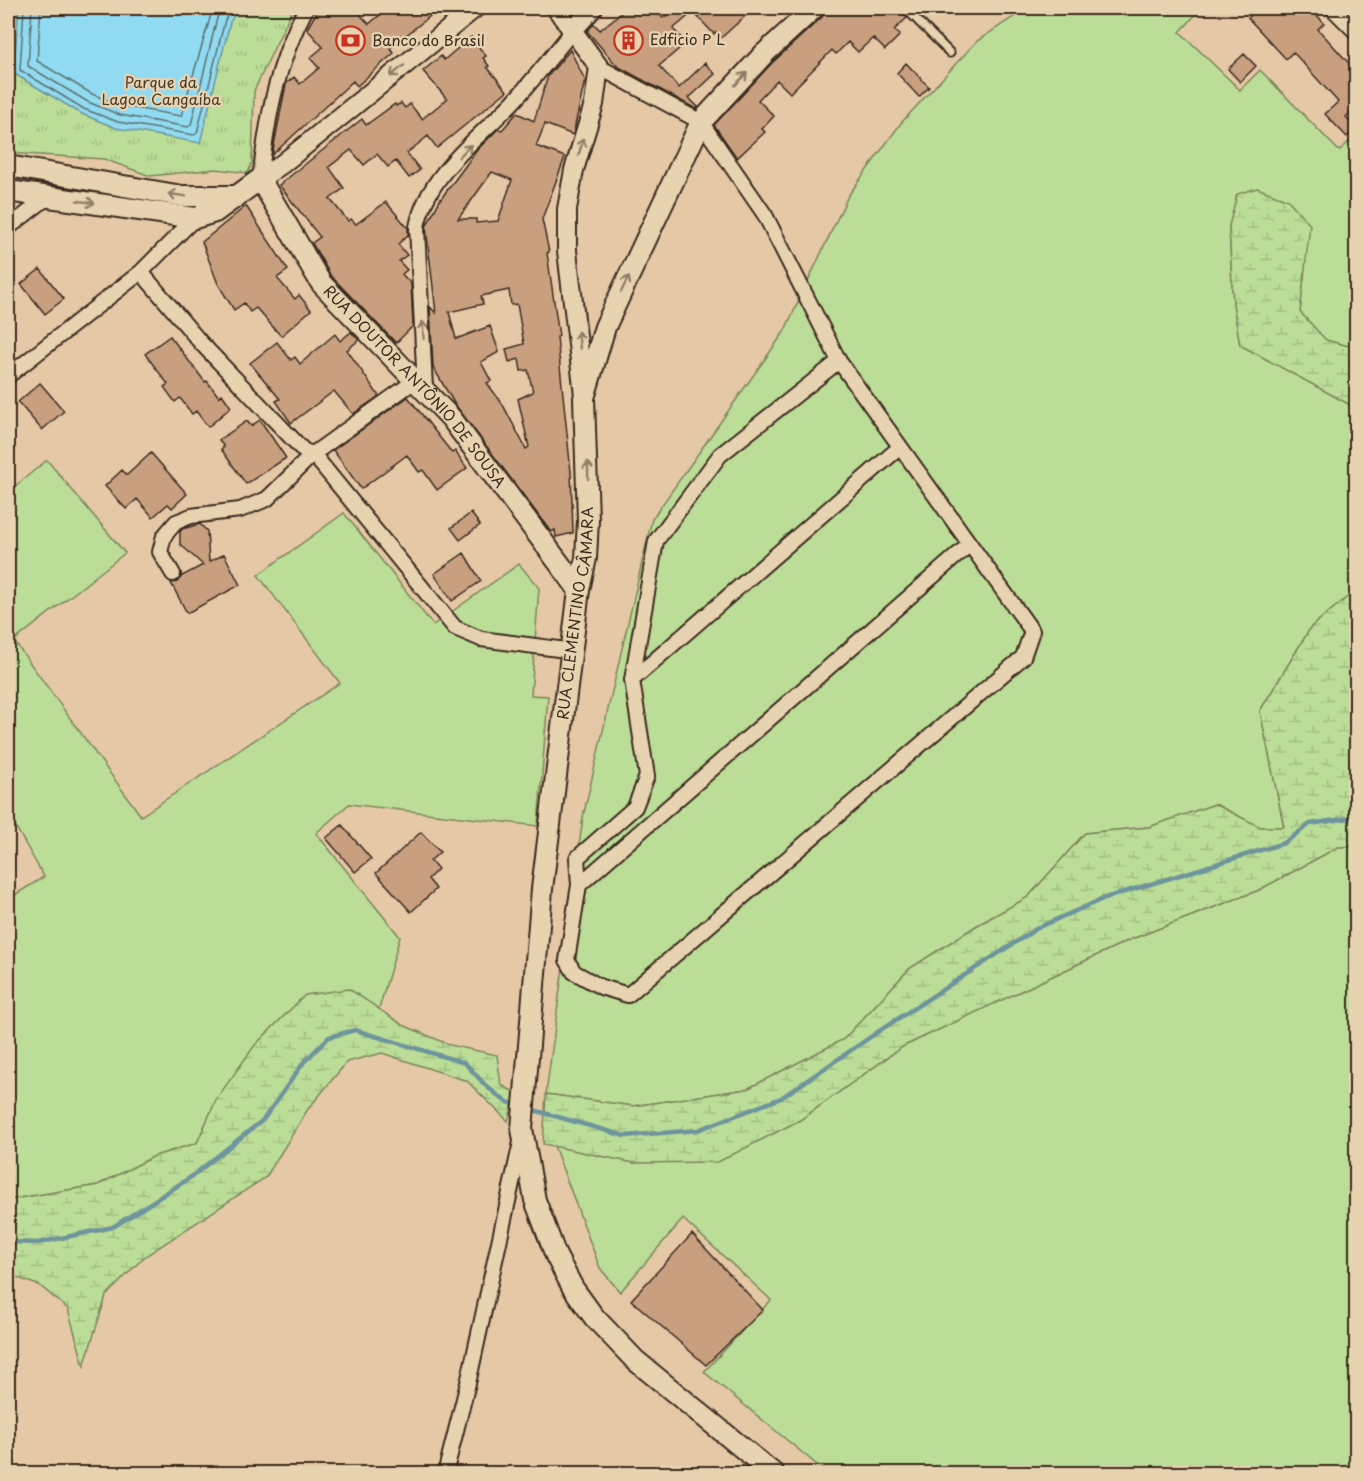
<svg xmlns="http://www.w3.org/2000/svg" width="1364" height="1481" viewBox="0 0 1364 1481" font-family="'Playpen Sans',sans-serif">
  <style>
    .green { fill: #bbdd97; stroke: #7b845a; stroke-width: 1.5 }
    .wetland { fill: url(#wetland-marsh); stroke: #7b845a; stroke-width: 1.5 }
    .park { fill: url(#park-tufts); stroke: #7b845a; stroke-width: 1.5 }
    .water { fill: #90dbf1; stroke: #6e949d; stroke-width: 1.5 }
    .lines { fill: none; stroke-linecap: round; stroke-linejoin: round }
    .shore { stroke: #5d7172; stroke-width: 1.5 }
    .stream { stroke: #6e949d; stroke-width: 4.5 }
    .building { fill: #c8a080; stroke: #3b2a1e; stroke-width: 1.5; fill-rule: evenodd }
    .service-casing { stroke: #3b2a1e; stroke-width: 11 }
    .minor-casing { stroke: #3b2a1e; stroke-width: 18 }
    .tertiary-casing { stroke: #3b2a1e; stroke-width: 22 }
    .secondary-casing { stroke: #3b2a1e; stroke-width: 24 }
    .service { stroke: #e8d3b1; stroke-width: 7 }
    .minor { stroke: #e8d3b1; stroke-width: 14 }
    .tertiary { stroke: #e8d3b1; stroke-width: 18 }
    .secondary { stroke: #e8d3b1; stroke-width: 20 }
    .oneway { stroke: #927e68 }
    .labels { text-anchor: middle; stroke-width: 4.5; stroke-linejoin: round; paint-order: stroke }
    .poi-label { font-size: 15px; fill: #3b2a1e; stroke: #e8d3b1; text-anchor: start }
    .park-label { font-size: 15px; fill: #483c2a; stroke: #e8d3b1 }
    .street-label { font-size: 15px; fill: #3b2a1e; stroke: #e8d3b1 }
  </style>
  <defs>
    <pattern id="wetland-marsh" width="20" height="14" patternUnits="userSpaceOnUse" patternTransform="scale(1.5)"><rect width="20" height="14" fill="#bbdd97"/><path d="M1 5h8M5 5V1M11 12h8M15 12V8" fill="none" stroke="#a2be82"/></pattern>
    <pattern id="park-tufts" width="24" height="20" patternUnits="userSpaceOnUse" patternTransform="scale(1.5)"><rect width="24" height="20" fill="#bbdd97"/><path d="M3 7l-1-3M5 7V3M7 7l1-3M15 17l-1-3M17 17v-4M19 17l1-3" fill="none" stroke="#a2be82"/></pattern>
  </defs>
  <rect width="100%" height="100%" fill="#e5c9a7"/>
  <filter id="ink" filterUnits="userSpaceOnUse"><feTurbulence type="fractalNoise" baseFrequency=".0167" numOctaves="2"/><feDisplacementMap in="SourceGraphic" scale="12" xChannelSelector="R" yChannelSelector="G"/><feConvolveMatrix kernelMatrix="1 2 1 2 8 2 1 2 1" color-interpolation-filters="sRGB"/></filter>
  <g filter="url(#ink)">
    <!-- green -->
    <path class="green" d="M1027 8H1196L1199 11 1180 32 1240 90 1260 70 1339 151 1356 135V348L1325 340 1300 312 1304 274 1229 226 1233 303 1240 345 1356 408V590L1311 627 1260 711 1284 827H1260L1215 804 1149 827 1085 833 1028 897 976 926 909 969 844 1039 747 1089 633 1106 546 1094 583 817 652 519 784 332 848 196 901 123 977 41Z
      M47 460 125 553 14 641 141 816 340 683 258 575 344 513 433 625 519 564 539 588 531 695 548 696 538 826 349 804 316 833 400 937 379 1009 349 989 217 1098 197 1143 155 1156 98 1185 8 1200V899L44 877 8 813V492Z
      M1356 846V1473H827L704 1372 771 1300 683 1219 620 1292 600 1268 554 1146 634 1163 800 1120 902 1047 1129 940 1259 890 1338 847Z"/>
    <!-- wetland -->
    <path class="wetland" d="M1257 188 1288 200 1310 225 1300 312 1326 340 1356 348V408L1240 345 1233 303 1229 226 1237 194Z
      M1356 590V846L1338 847 1259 890 1129 940 902 1047 800 1120 718 1162 634 1163 543 1144 546 1094 633 1106 747 1089 844 1039 909 969 976 926 1028 897 1085 833 1149 827 1215 804 1260 827H1284L1260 711 1311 627Z
      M349 989 403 1025 450 1045 497 1055 501 1085 516 1093 508 1121 467 1081 382 1053 347 1062 308 1109 266 1177 144 1257 106 1296 84 1366 68 1309 40 1286 8 1274V1200L98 1185 155 1156 197 1143 217 1098 255 1045 305 995Z"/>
    <!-- park -->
    <path class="park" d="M8 8H293L254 91 252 162 248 173 216 169 150 176 104 159 8 153Z"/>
    <!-- water -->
    <path class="water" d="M19 8H239L230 22 200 143 116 128 82 114 13 73Z"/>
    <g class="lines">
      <!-- shore -->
      <path class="shore" d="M24 8 20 70 84 109 118 122 194 135 197 133 225 20 232 8
        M32 8 28 66 88 102 120 115 188 127 191 125 217 18 223 8
        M41 8 37 61 92 94 122 106 181 116 213 8"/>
      <!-- stream -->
      <path class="stream" d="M530 1109 625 1136 698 1130 781 1098 885 1027 1039 927 1105 898 1284 843 1310 824 1356 817
        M8 1242 38 1243 113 1227 191 1177 263 1120 304 1062 329 1037 355 1030 465 1063 486 1086 505 1101 513 1104"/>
    </g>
    <!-- building -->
    <path class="building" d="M319 8H354L369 24 388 8H440L390 48 394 53 357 86 353 81 272 155 286 84 294 77 300 84 319 68 310 58 323 47 307 29Z
      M627 8H653L663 18 676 8H754L721 38 716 32 714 34 693 12 673 29 686 43 659 66 679 88 705 63 715 74 689 98 698 107 696 109 617 66 587 31 594 24 600 30Z
      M826 8H899L907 18 894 30 900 35 885 50 873 38 858 52 848 42 836 54 832 50 790 93 777 80 758 100 774 116 762 129 765 132 737 158 714 125 772 63 822 17Z
      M1259 8H1310L1324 23 1318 29 1356 71V106L1346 117 1356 128 1347 137 1325 114 1338 102 1293 52 1286 59 1248 18Z
      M471 37 486 56 483 58 489 66 487 67 507 91 437 148 428 136 407 153 420 170 409 178 396 161 388 167 377 154 364 165 351 150 329 167 344 188 330 199 348 221 351 219 356 224 386 202 408 228V235L398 244 407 255 399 261 407 270 402 274 411 284 413 326 396 343 331 276 312 243 320 237 279 185 362 119 366 125 395 104 396 106 401 103 405 108 410 104 422 119 447 99 423 71 441 56 444 60Z
      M570 50 585 80 573 135 545 124 536 146 565 157 542 219 549 252 547 253 559 336 557 337 571 472 573 533 556 537 555 530 551 532 454 403 433 367 430 307 436 313 426 227 440 200 477 150 498 129 502 130 517 113 534 121 548 76ZM492 172 512 180 498 221 476 223V219H458ZM509 290 511 305 517 304 524 344 506 349 509 362 519 359 521 371 528 370 533 392 518 399 529 447 526 449 503 405 487 383 491 381 481 362 499 352 490 326 456 339 449 312 483 304 481 296Z
      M1244 54 1256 66 1240 82 1228 69Z
      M906 63 929 87 919 97 897 73Z
      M246 206 288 270 277 278 295 299 299 295 311 310 281 336 256 308 250 312 244 303 234 310 218 284 202 242Z
      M40 269 64 299 45 314 21 284Z
      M351 332 359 340 347 350 379 396 353 414 334 391 291 423 276 401 280 399 250 363 277 342 291 360 295 357 300 364 335 334 340 341Z
      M170 336 205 382 207 381 219 397 222 394 231 407 208 427 196 411 192 414 180 398 175 402 164 387 168 384 145 354Z
      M40 383 64 411 42 430 18 402Z
      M408 397 452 453 455 451 467 468 437 490 423 470 419 472 407 455 361 489 333 450Z
      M260 420 286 458 246 484 221 449 224 447 219 440 247 421 251 426Z
      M151 453 187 494 172 508 168 504 153 517 137 499 126 509 105 486 122 470 127 475Z
      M471 513 480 525 460 540 451 528Z
      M200 524 207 531 209 562 224 554 240 585 187 613 171 583 177 582 182 576 203 565 180 544V532L182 529Z
      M464 553 481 581 452 601 434 574Z
      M342 825 371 859 355 872 326 838Z
      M421 832 440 852 430 861 438 869 428 879 436 889 411 912 376 873Z
      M692 1234 763 1310 706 1365 631 1300Z"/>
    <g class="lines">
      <defs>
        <path id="service" d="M905 8 950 53"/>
        <path id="minor" d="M1332 8 1356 32
          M599 67 701 122 765 215 839 361 1032 631 1023 657 628 995 601 987 574 972 567 960 579 885 577 858 635 807 647 776 632 680 656 541 720 455 839 361
          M260 179C268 115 276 66 306 8
          M8 228 49 196
          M141 272 201 343 304 451 313 454 455 628 481 639 574 651
          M8 376 141 272 195 218
          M425 388 417 227C427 174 479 138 514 101 535 78 554 54 573 30
          M173 574 160 552 164 536 176 522 191 516 240 510 267 499 313 454 416 380
          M632 680 900 447
          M579 885 970 544
          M445 1474 469 1379 521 1142"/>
        <path id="tertiary" d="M556 8 599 67 594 104 574 170 567 209V251L584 395
          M573 30 593 8
          M260 179 282 164 475 8"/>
        <g id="secondary">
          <path d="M8 166 182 196H235"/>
          <path id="s1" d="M8 191 195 218 215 212 260 179 321 283 451 418 579 590"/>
          <path id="s2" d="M774 1474 635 1360 594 1317 573 1288 556 1256 535 1200 522 1129 542 889 579 590 586 558 588 520 584 398 605 327 701 122 764 54 814 8"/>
        </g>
      </defs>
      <!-- service casing -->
      <use href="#service" class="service-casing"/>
      <!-- minor casing -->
      <use href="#minor" class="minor-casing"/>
      <!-- tertiary casing -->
      <use href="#tertiary" class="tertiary-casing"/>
      <!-- secondary casing -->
      <use href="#secondary" class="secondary-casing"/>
      <!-- service -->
      <use href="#service" class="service"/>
      <!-- minor -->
      <use href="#minor" class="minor"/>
      <!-- tertiary -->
      <use href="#tertiary" class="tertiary"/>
      <!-- secondary -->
      <use href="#secondary" class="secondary"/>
    </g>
    <!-- one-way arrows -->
    <defs><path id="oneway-shaft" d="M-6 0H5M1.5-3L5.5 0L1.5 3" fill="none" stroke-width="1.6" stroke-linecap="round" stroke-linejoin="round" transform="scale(1.5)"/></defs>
    <g class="oneway">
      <use href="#oneway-shaft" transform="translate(397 71) rotate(141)"/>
      <use href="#oneway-shaft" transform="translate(741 79) rotate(-47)"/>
      <use href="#oneway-shaft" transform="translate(581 147) rotate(-73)"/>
      <use href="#oneway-shaft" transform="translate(465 151) rotate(-45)"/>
      <use href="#oneway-shaft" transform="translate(177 195) rotate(-172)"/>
      <use href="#oneway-shaft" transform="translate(86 202) rotate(9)"/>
      <use href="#oneway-shaft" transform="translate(625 284) rotate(-64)"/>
      <use href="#oneway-shaft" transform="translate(423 330) rotate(-94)"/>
      <use href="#oneway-shaft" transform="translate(579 340) rotate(-96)"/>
      <use href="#oneway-shaft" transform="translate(588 470) rotate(-91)"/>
    </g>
  </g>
  <!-- icons -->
  <defs>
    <symbol id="building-ring" viewBox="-11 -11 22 22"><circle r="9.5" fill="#e8d3b1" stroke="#c8321e" stroke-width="1.5"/><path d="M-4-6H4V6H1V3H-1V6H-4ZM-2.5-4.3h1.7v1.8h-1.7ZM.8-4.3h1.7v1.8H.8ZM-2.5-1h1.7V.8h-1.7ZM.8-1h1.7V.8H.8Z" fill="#c8321e"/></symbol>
    <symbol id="bank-ring" viewBox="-11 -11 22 22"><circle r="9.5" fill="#e8d3b1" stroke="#c8321e" stroke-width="1.5"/><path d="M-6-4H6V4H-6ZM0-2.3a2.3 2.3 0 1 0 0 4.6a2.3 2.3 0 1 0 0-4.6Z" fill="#c8321e"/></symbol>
  </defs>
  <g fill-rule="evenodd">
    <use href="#building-ring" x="612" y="24" width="33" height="33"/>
    <use href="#bank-ring" x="334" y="24" width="33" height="33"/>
  </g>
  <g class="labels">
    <!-- poi labels -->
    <g class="poi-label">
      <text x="650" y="45">Edficio P L</text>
      <text x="372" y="46">Banco do Brasil</text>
    </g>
    <!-- park labels -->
    <g class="park-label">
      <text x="161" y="88">Parque da<tspan x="161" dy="17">Lagoa Cangaíba</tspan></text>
    </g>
    <!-- street labels -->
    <g class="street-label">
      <text dy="5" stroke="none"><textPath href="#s1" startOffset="526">RUA DOUTOR ANTÔNIO DE SOUSA</textPath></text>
      <text dy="5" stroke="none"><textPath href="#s2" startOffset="962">RUA CLEMENTINO CÂMARA</textPath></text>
    </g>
  </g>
  <!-- margin -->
  <rect width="1364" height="1481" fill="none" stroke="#e8d3b1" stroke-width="30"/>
  <rect x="15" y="15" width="1334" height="1451" fill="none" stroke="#3b2a1e" stroke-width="2" filter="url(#ink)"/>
</svg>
